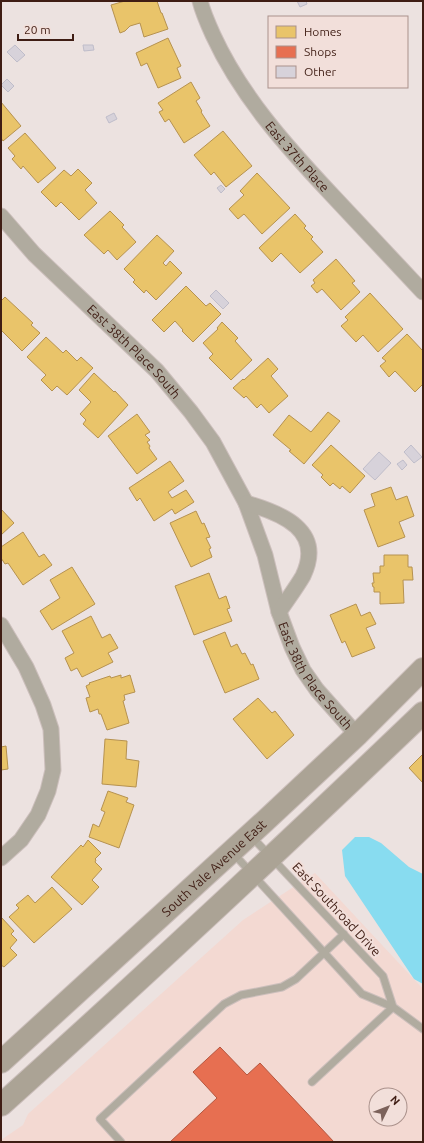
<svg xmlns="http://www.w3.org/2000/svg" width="424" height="1143" viewBox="0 0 424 1143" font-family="Ubuntu,sans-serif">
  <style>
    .built { fill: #f3d9d2; fill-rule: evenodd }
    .water { fill: #88dcf0 }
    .homes { fill: #e9c46a; stroke: #b69250 }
    .shops { fill: #e76f51; stroke: #b5563f }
    .building { fill: #d7d2da; stroke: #bfbdca }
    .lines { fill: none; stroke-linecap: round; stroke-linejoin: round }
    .lane-casing { stroke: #ccbfbc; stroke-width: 9 }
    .street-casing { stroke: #ccbfbc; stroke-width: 17 }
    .primary-casing { stroke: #ccbfbc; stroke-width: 24 }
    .lane { stroke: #b0ab9f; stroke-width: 7 }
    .street { stroke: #b0ab9f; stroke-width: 15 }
    .primary { stroke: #aba395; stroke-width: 22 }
    .labels { text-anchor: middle; stroke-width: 4; stroke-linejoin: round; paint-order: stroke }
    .street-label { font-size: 13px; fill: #3f1d14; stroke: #f2dfda }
  </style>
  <rect width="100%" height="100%" fill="#ece2e0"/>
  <!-- built -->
  <path class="built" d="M315 873 423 989V1142H1V1140L23 1125 28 1114 243 920ZM376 1095H400V1119H376Z"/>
  <!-- water -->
  <path class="water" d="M355 837H369L381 843 409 867 423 874V984L414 979 345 876 342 850Z"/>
  <!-- homes -->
  <path class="homes" d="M125 1H157L161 13H162L168 29 144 37 140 23 130 26 125 31 120 33 111 5Z
    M168 38 181 66 177 68 181 78 158 88 147 63 141 66 136 53Z
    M191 82 200 98 196 101 202 111 201 112 210 126 184 143 169 119 165 122 159 112 163 110 158 103Z
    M1 102 21 126 3 141 1 138Z
    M223 131 252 166 226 187 214 172 211 175 194 155Z
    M25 133 56 168 38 183 23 166 21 169 12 159 15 156 8 148Z
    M78 169 92 183 85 190 97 203 79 220 61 202 56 207 41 192 64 170 71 176Z
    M257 173 290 208 262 234 244 214 238 219 229 209 244 195 240 191Z
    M110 211 124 225 122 227 136 242 117 260 108 250 104 254 84 235Z
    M295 214 306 226 304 228 313 237 311 239 323 252 300 273 281 253 272 262 259 248Z
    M157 235 174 251 163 263 166 266 170 261 182 273 156 300 146 290 144 293 133 282 135 280 124 269Z
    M336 259 355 281 352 283 360 292 341 310 322 289 317 293 311 286 315 283 313 280Z
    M186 286 206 306 210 303 221 314 193 342 182 331 183 330 175 321 164 332 152 320Z
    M370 293 403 329 378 352 363 335 356 342 341 326 348 320 345 317Z
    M5 297 33 323 31 325 40 333 22 351 2 331 1 332V301Z
    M222 322 238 338 235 341 252 360 231 380 209 358 213 354 203 343 218 329 217 328Z
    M407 334 423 351V384L415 392 395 371 389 377 380 366 386 361 382 358Z
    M46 337 63 353 66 350 77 361 81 357 93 368 67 395 57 386 52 391 41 380 46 375 27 357Z
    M268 358 278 369 271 376 288 396 269 413 261 404 257 408 246 396 244 398 233 388 243 379 244 380Z
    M94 373 114 392 115 391 128 405 98 438 83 424 86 420 80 414 91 402 79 390Z
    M328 412 340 421 304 464 289 451 291 450 273 435 289 415 311 432Z
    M137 414 150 432 145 435 150 440 147 442 150 446 149 448 157 459 137 474 108 436Z
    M331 445 365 476 350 493 342 486 340 489 333 483 330 486 321 477 323 475 312 465Z
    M170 461 184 481 168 492 172 498 186 490 194 502 175 514 172 509 154 521 140 498 137 501 129 488Z
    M391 487 396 500 407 496 414 516 399 522 405 537 378 547 364 510 375 506 371 494Z
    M1 509 14 523 1 535Z
    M196 511 202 524 204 523 210 537 206 538 211 548 209 549 212 557 191 567 170 523Z
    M23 532 39 557 44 554 52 565 23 585 8 563 5 564 1 558V547Z
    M384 555H408V567H412L413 580H403L404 603 380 604V592H374V587H373L372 583H374L373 573H380V566H384Z
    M72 567 95 604 52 630 40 611 60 598 50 580Z
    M209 573 219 599 226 596 230 608 227 609 232 621 194 635 175 586Z
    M356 604 361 616 370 612 376 624 366 628 375 648 352 657 345 641 342 643 330 615Z
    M91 616 102 638 110 634 118 648 108 653 113 662 82 677 77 668 71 671 65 658 74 653 62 631Z
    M225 632 231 647 237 644 242 654 245 653 251 665 253 664 259 679 225 693 203 641Z
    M121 675V678L130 675 135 692 124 695 125 700 123 701 129 723 107 730 101 714H99L98 709 90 712 86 698 90 697 86 686 90 684 89 683 110 676 111 678Z
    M258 698 272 713 275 711 294 735 267 759 233 719Z
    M105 739 127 741 126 759 139 761 136 787 102 784Z
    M6 746 8 769 1 770V747Z
    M423 754V783L409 768Z
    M108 791 128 798 126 802 134 805 119 848 89 837 93 824 99 827 105 812 101 810Z
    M88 840 101 853 95 859 96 860 95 862 102 869 92 880 99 887 82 905 51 877 81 845 83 847Z
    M52 887 72 909 34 943 9 917 19 908 16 905 28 895 35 903Z
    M1 917 14 931 11 934 17 940 10 948 17 955 4 967 1 965Z"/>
  <!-- shops -->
  <path class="shops" d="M220 1047 247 1075 260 1063 334 1142H170L217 1098 193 1072Z"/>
  <!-- building -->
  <path class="building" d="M297 1H306L307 4 300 7Z
    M15 45 25 55 17 62 7 52Z
    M83 45H93L94 50 84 51Z
    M7 79 14 86 8 92 1 85Z
    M114 113 117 119 109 123 106 117Z
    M221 185 225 189 221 193 217 188Z
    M216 290 229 303 223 309 210 296Z
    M411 445 422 457 414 463 404 452Z
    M379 452 391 463 375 480 363 469Z
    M403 460 407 465 402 470 397 464Z"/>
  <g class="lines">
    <defs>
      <path id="lane" d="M252 837 383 976 393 1007
        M233 853 362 994 393 1007 423 1029
        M312 1082 393 1007
        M121 1142 100 1119 224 1004 241 995 282 987 296 979 344 934"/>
      <g id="street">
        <path id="s1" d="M200 1C203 13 208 24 213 35 241 96 286 146 332 195 362 227 393 260 423 292"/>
        <path id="s2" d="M1 216 34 254 157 371 191 412 213 442 246 503 265 555 279 612 292 647 303 670 317 690 357 735"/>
        <path d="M246 503C281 513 325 530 303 576 296 588 287 600 279 612"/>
        <path d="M1 625 26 667 43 705 51 729 53 770 48 791 38 815 21 840 1 858"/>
      </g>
      <g id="primary">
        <path id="s3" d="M1 1062 265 821 357 735 423 669"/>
        <path d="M1 1105C144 977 284 846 423 713"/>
      </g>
    </defs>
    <!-- lane casing -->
    <use href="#lane" class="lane-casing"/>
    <!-- street casing -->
    <use href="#street" class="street-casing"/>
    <!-- primary casing -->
    <use href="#primary" class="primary-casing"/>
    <!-- lane -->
    <use href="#lane" class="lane"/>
    <!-- street -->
    <use href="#street" class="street"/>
    <!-- primary -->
    <use href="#primary" class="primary"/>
  </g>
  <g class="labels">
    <!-- street labels -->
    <g class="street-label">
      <text dy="5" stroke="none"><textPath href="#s1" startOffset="185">East 37th Place</textPath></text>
      <text dy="5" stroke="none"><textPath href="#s2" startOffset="190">East 38th Place South</textPath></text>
      <text dy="5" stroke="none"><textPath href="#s2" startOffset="568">East 38th Place South</textPath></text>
      <text dy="5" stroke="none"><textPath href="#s3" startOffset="288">South Yale Avenue East</textPath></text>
      <text transform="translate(337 909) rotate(47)" y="5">East Southroad Drive</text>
    </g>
  </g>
  <!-- border -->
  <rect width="424" height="1143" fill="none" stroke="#3f1d14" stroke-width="4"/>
  <!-- legend -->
  <rect x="268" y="16" width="140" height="72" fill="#f2dfda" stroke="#aa918b"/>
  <rect x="276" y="26" width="20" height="12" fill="#e9c46a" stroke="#aa918b"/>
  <text x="304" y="36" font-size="12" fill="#3f1d14">Homes</text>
  <rect x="276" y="46" width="20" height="12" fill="#e76f51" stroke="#aa918b"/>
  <text x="304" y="56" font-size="12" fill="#3f1d14">Shops</text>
  <rect x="276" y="66" width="20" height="12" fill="#d7d2da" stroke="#aa918b"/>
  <text x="304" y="76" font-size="12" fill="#3f1d14">Other</text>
  <!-- north arrow -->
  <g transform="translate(388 1107) rotate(47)"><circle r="19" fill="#f2dfda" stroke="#aa918b"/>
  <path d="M0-3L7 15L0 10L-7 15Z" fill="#7c625b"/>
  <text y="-6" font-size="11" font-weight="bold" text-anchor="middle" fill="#3f1d14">N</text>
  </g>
  <!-- scale -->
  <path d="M18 34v6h55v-6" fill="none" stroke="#3f1d14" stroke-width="2"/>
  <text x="24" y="34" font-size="12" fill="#3f1d14" stroke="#f2dfda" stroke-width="3" paint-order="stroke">20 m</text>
</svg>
